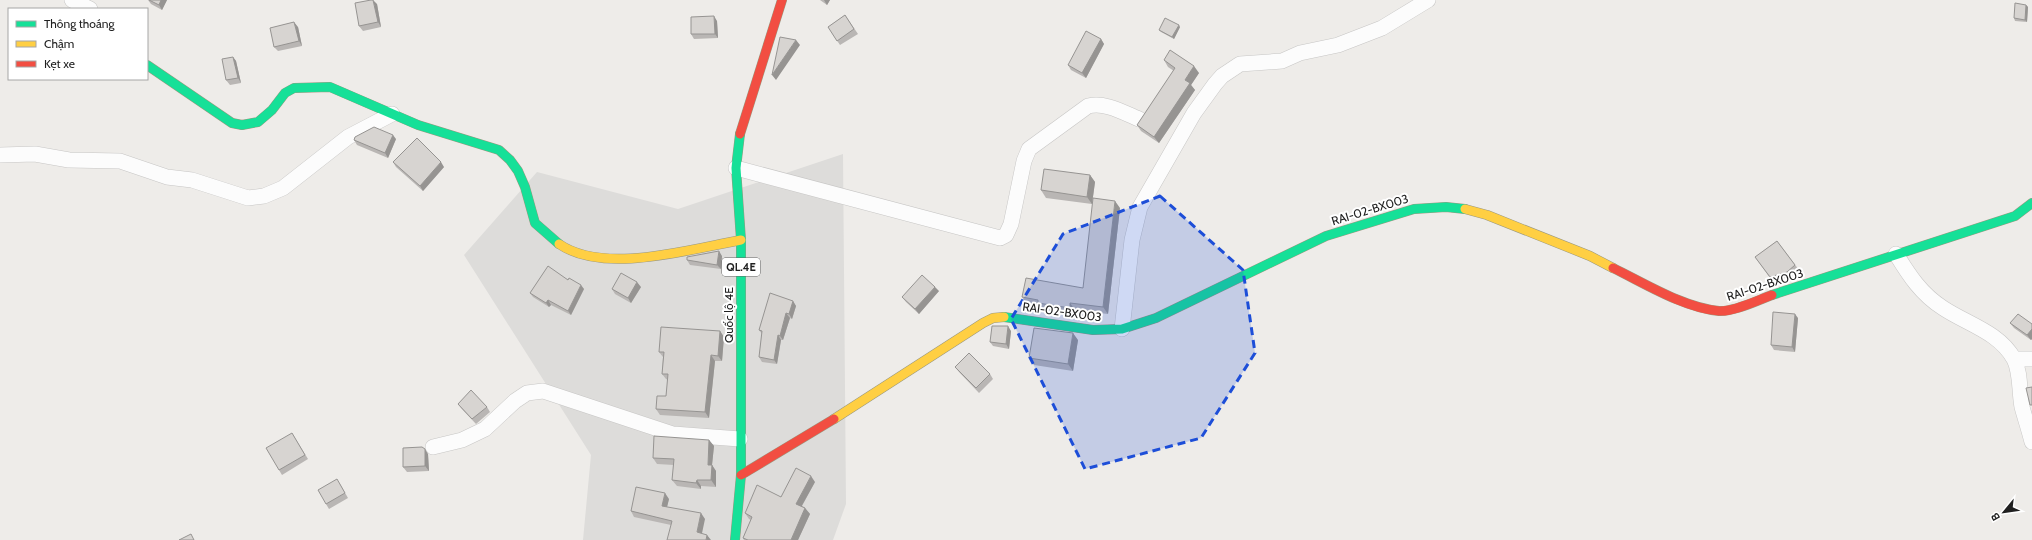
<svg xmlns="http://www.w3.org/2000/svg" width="2032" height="540" viewBox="0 0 2032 540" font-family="Cabin,sans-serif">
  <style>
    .residential { fill: #dddcda }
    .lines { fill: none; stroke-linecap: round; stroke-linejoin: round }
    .street-casing { stroke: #c7c6c5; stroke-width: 16 }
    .fast-casing { stroke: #9a987f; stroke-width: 10 }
    .slow-casing { stroke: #9a987f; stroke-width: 10 }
    .jam-casing { stroke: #9a987f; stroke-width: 10 }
    .street { stroke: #fcfcfc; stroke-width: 15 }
    .fast { stroke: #16e098; stroke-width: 9 }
    .slow { stroke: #ffcf43; stroke-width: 9 }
    .jam { stroke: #f24e42; stroke-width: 9 }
    .wall { fill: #b9b6b4 }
    .shaded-wall { fill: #969492 }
    .building { fill: #d7d4d1; stroke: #969492 }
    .marked { fill: #1d4ed8; fill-opacity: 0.2; stroke: #1d4ed8; stroke-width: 3; stroke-dasharray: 8 5; stroke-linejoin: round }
    .labels { text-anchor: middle; stroke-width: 4; stroke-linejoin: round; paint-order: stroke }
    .shield { fill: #fff; stroke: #636363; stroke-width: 1 }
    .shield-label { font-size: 11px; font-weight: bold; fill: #202020 }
    .street-label { font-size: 12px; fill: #202020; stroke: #fff }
  </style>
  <rect width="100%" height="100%" fill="#eeece9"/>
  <!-- residential -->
  <path class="residential" d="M843 154 846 504 833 540H583L591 455 464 255 537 172 678 209Z"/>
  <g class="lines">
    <defs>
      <path id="street" d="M72 0 90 9
        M0 155 35 154 69 160 120 161 167 177 192 180 248 198 264 196 283 188 348 137 392 114
        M736 168 1000 238 1006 235 1011 224 1024 161 1029 149 1088 106C1106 102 1122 112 1139 119
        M1896 254C1909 275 1921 294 1943 308 1967 324 1999 332 2014 359 2021 373 2019 391 2022 407 2025 418 2029 430 2032 442
        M1122 329 1132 240 1140 207 1194 113 1215 84 1222 76 1240 64 1282 61 1300 53 1338 45 1382 28 1428 0
        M2014 359H2032
        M433 447 462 440 485 429 515 401 527 393 543 391 673 434 740 439"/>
      <path id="fast" d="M147 65 232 123 242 125 258 122 272 110 285 93 294 88 330 87 418 125 499 150 510 160 518 171 525 187 535 223 559 244
        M1772 295 2015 216 2032 203
        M1004 317 1093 330 1122 329 1156 318 1326 236 1414 209 1446 207 1465 209
        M735 540 741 475V240L736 168 740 134"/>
      <path id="slow" d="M1465 209 1487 215 1590 256 1613 268
        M559 244C604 275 690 249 741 240
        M834 419 983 323 993 318 1004 317"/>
      <path id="jam" d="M740 134 782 0
        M1613 268C1644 283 1684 308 1719 311 1734 312 1758 300 1772 295
        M741 475 834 419"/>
    </defs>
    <!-- street casing -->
    <use href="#street" class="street-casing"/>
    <!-- fast casing -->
    <use href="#fast" class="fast-casing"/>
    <!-- slow casing -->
    <use href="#slow" class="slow-casing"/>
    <!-- jam casing -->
    <use href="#jam" class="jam-casing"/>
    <!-- street -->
    <use href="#street" class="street"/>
    <!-- fast -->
    <use href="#fast" class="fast"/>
    <!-- slow -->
    <use href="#slow" class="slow"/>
    <!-- jam -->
    <use href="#jam" class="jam"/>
  </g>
  <!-- wall -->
  <path class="wall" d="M148 0H167L162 10 151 4Z
    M820 0H830L827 5Z
    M377 4 381 27 363 31 359 26Z
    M2026 5 2028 7 2027 22 2015 21 2014 18Z
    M845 15 858 34 840 45 828 27Z
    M717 21 718 38 694 39 691 34Z
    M298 27 302 46 278 51 274 47Z
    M1180 27 1174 39 1161 32 1159 30Z
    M1101 39 1104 44 1086 78 1071 70 1068 65Z
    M233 57 236 61 241 83 230 85 226 80Z
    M1164 60 1199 73 1191 85 1195 90 1159 143 1141 131 1137 125 1174 71 1168 67Z
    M396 139 388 158 357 145 354 140Z
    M393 162 444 167 423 191 396 167Z
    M1090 175 1095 182 1092 204 1046 198 1041 190Z
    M1120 208 1108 314 1075 310 1074 315 1043 310 1040 307 1027 304 1022 297 1083 288Z
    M1777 241 1799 270 1790 276 1773 282 1755 257Z
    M722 256 721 269 690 265 687 260Z
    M568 280 584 289 571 315 551 305 549 307 533 297 530 293Z
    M641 287 631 303 615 294 612 289Z
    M939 291 919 314 906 302 902 297Z
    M793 301 796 306 792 319 790 318 783 340H781L777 364 762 362 759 357 762 334 759 330Z
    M1798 318 1795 352 1774 350 1771 345Z
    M2010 323 2032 324V339L2031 340 2014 328Z
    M720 331 724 337 722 361H715L709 418 660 415 656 409 666 396 668 380 666 379 662 374 663 357 659 352Z
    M1011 331 1009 349 993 346 990 342Z
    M1078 340 1073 371 1034 365 1029 358Z
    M955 367 990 374 993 379 979 393 959 372Z
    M458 404 487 407 490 412 476 424 461 408Z
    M292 433 308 459 282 475 279 470Z
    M709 440 714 446 712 465 716 471V487L701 486V489L677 486 672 480 674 465 657 464 653 458Z
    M428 454 429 471 407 472 403 467Z
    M815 482 802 506 805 508 810 514 798 540H744L743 538 751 520 749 519 745 513 781 497Z
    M340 484 348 498 329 509 326 504Z
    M669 499 667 507 705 519 671 525 634 517 631 511Z"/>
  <!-- shaded-wall -->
  <path class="shaded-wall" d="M161 0H167L162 10 159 5Z
    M373 0 377 4 381 27 378 22Z
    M824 0H830L827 5Z
    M2026 5 2028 7 2027 22 2025 20Z
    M714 16 717 21 718 38 715 34Z
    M294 22 298 27 302 46 299 41Z
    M1179 25 1180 27 1174 39 1172 37Z
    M1101 39 1104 44 1086 78 1082 73Z
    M796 40 800 45 776 80 772 75Z
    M233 57 236 61 241 83 238 78Z
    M1194 66 1199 73 1191 85 1195 90 1159 143 1154 137 1185 80Z
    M393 135 396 139 388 158 385 153Z
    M441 162 444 167 423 191 420 186Z
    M1090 175 1095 182 1092 204 1087 197Z
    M1115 201 1120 208 1108 314 1103 307Z
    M719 251 722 256 721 269 717 265Z
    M637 282 641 287 631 303 628 298Z
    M581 285 584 289 571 315 568 311Z
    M935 287 939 291 919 314 915 309Z
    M548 300 551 305 549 307 546 303Z
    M793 301 796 306 792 319 789 314Z
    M1070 303 1075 310 1074 315 1070 308Z
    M786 313 790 318 783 340 780 336Z
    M1795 314 1798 318 1795 352 1792 347Z
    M1008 326 1011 331 1009 349 1006 344Z
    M2032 329V339L2031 340 2027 335Z
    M720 331 724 337 722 361 718 356Z
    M1073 333 1078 340 1073 371 1068 364Z
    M778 335 781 340 777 364 774 360Z
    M711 355 715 361 709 418 705 412Z
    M709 440 714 446 712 465 716 471V487L711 480 708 465Z
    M425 449 428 454 429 471 425 466Z
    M811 476 815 482 800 509 796 504Z
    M697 480 701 486V489L696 483Z
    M665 493 669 499 666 511 662 506Z
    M805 508 810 514 798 540H791Z
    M701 513 705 519 701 538 697 532Z
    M707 535 711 540H706Z"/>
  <!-- building -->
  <path class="building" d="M149 0H161L159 5Z
    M371 0H373L378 22 359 26 355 3Z
    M2015 3 2026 5 2025 20 2014 18Z
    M845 15 854 29 837 41 828 27Z
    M714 16 715 34H691V17Z
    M1165 18 1179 25 1172 37 1159 30Z
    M294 22 299 41 274 47 270 28Z
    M1086 31 1101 39 1082 73 1068 65Z
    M780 37 796 40 772 75Z
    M1170 50 1194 66 1185 80 1190 83 1154 137 1137 125 1175 68 1164 60Z
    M233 57 238 78 226 80 222 59Z
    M374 127 393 135 385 153 354 140 355 137Z
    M417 138 441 162 420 186 393 162Z
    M1044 169 1090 175 1087 197 1041 190Z
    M1093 198 1115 201 1103 307 1070 303V308L1038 303V300L1022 297 1026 278 1083 288Z
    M1777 241 1795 265 1787 272 1770 277 1755 257Z
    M719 251 717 265 687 260V257Z
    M548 266 568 280 569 278 581 285 568 311 548 300 546 303 530 293Z
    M621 273 637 282 628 298 612 289Z
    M922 275 935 287 915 309 902 297Z
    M770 293 793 301 789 314 786 313 780 336 778 335 774 360 759 357 762 331 759 330Z
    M1773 312 1795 314 1792 347 1771 345Z
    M2018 314 2032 324V329L2027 335 2010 323Z
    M992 326H1008L1006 344 990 342Z
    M661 327 720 331 718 356 711 355 705 412 656 409 657 396H666L668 374H662L664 352H659Z
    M1034 328 1073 333 1068 364 1029 358Z
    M969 353 990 374 976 388 955 367Z
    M2032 387V405H2030L2026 388Z
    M471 390 487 407 472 419 458 404Z
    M292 433 305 455 279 470 266 448Z
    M654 436 709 440 708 465H712L711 480H697L696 483 672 480 674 459 653 458Z
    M422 447 425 449V466L403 467V448Z
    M796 468 811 476 796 504 805 508 791 540H748L743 538 752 517 745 513 746 511 757 485 781 497Z
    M337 479 345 493 326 504 318 490Z
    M636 487 665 493 662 506 701 513 697 532 707 535 706 540H667L672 521 631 511Z
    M191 534 194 540H179Z"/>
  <!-- marked area -->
  <path class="marked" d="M1160 196 1243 270 1255 353 1201 438 1085 469 1011 319 1063 234Z"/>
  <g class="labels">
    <!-- shield labels -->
    <rect class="shield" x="722" y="258" width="38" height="18" rx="3"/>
    <g class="shield-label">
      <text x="741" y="271">QL.4E</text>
    </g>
    <!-- street labels -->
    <g class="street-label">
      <text transform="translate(1370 210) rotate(-17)" y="4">RAI-02-BX003</text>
      <text transform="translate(1765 285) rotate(-18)" y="4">RAI-02-BX003</text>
      <text transform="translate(1062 312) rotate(8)" y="4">RAI-02-BX003</text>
      <text transform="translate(729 315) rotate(-90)" y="4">Quốc lộ 4E</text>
    </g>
  </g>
  <!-- legend -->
  <rect x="8" y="8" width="140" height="72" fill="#ffffff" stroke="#a6a6a6"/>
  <rect x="16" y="21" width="20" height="6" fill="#16e098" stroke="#a6a6a6"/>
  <text x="44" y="28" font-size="12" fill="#202020">Thông thoáng</text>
  <rect x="16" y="41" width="20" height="6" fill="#ffcf43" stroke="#a6a6a6"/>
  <text x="44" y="48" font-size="12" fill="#202020">Chậm</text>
  <rect x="16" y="61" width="20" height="6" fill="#f24e42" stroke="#a6a6a6"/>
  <text x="44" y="68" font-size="12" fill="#202020">Kẹt xe</text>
  <!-- north arrow -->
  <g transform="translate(2004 512) rotate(241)" stroke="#ffffff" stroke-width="3" paint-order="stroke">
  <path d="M0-3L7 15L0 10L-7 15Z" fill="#202020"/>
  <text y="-6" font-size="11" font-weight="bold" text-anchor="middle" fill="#202020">B</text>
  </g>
</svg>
